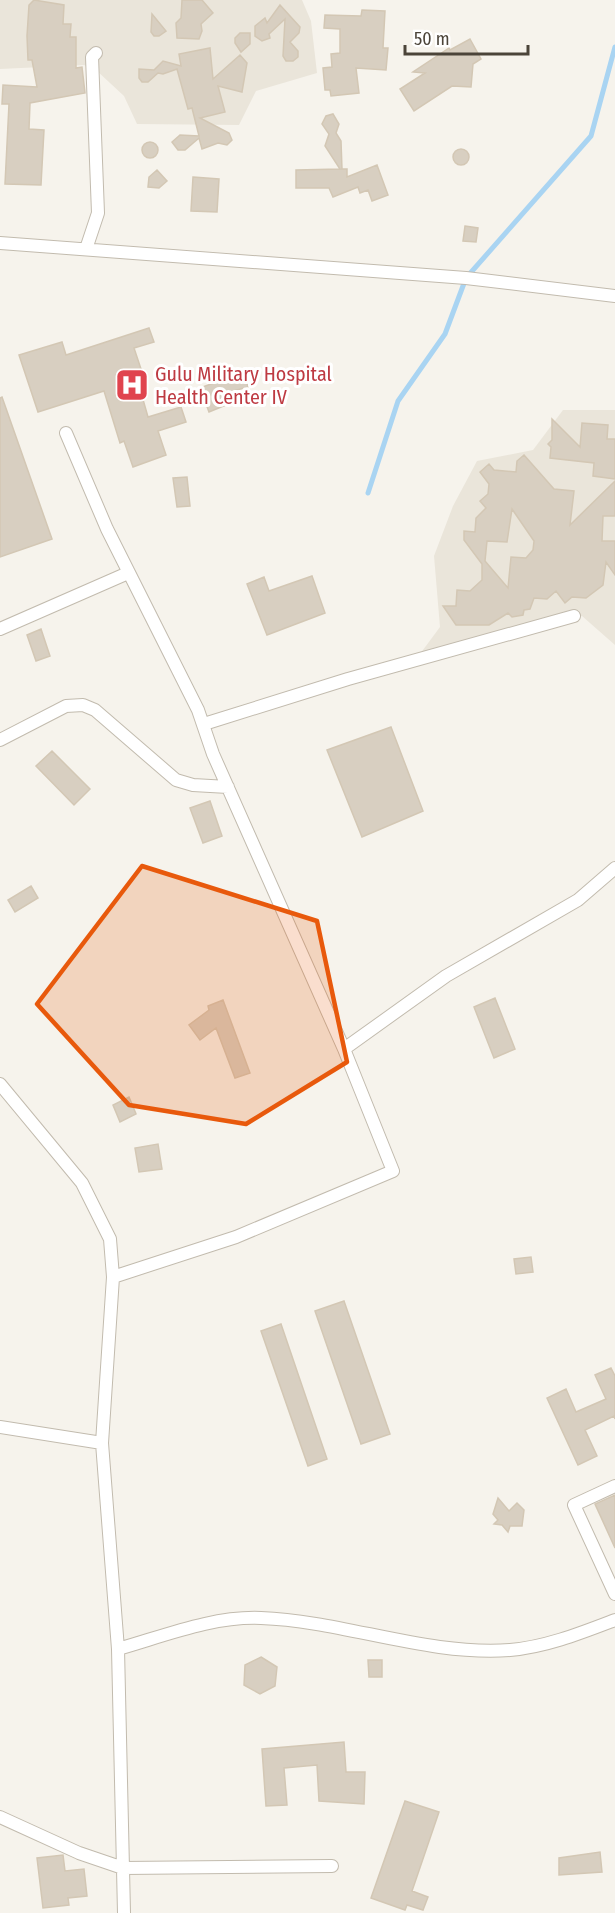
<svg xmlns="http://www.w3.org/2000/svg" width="615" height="1913" viewBox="0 0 615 1913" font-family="'Fira Sans Condensed',sans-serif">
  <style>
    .residential { fill: #eae5da }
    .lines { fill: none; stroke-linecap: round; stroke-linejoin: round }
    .stream { stroke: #a9d4f2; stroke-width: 5 }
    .building { fill: #d8cfc1; stroke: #d3c7b4; stroke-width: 1.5; fill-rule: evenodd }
    .street-casing { stroke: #c2bbae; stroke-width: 14 }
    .street { stroke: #fff; stroke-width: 12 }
    .marked { fill: #e8590c; fill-opacity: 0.2; stroke: #e8590c; stroke-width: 4.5; stroke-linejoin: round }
    .labels { text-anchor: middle; stroke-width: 6; stroke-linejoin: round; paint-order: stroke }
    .health-label { font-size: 20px; fill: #be3a42; stroke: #fff; text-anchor: start }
  </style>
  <rect width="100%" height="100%" fill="#f6f3ec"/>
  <!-- residential -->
  <path class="residential" d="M0 0H302L311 21 317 73 256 91 239 125 137 124 124 96 96 70 84 65 0 69Z
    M563 410H615V645L582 616 460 653 420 654 440 627 434 556 453 506 477 461 533 450Z"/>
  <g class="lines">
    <!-- stream -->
    <path class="stream" d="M368 493 398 401 445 334 466 278 591 136 615 47"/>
  </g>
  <!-- building -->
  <path class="building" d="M34 0 64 5 63 24H71L70 37H76V68L82 67 85 93 30 103 29 129 44 130 41 185 5 184 9 104H2L3 85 37 87 32 60H28L27 36 29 5Z
    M182 0H202L213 13 201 24 202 31 199 39 177 38 176 23 181 18Z
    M280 5 300 27 299 33 290 42 298 51V57L293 61H286L283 56 285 19 269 34 270 38 262 41 255 36V26L265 18 267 23Z
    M362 10 385 11 383 48H388L386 70 356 68 359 93 331 96 330 90H325L323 68 332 67 331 54 340 53V29L324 28 325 15 361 16Z
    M152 14 166 31 159 36H154L151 32Z
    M240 33H250V44L241 52 235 43V38Z
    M470 39 481 59 473 64 471 87 452 86 414 111 400 89 425 73 413 72 449 48 450 50Z
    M210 48 213 79 240 55 247 63 242 92 218 86 225 112 200 118 229 133 232 140 227 145 218 143 202 149 199 138 185 150H178L172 142 180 135 199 136 192 108 188 109 177 69 163 74 158 73 148 82H142L139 78V69L154 70 163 61 181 66 179 54Z
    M333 114 339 124 336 133 341 141 342 169H347V177L377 165 388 195 372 201 368 190 360 193 358 187 333 197 329 188H296V170L340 169 325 146 329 134 322 124 326 116Z
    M142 150a8 8 0 1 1 16 0a8 8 0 1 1-16 0Z
    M453 157a8 8 0 1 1 16 0a8 8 0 1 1-16 0Z
    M157 170 167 181 159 188 148 187 149 177Z
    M193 177 219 179 217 212 191 211Z
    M465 226 478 228 476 242 463 241Z
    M149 328 154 342 134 348 147 387 140 389 148 417 181 407 186 422 158 431 166 455 133 467 124 441 120 443 104 391 38 412 19 355 62 342 66 355Z
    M244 372 248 387 222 394 226 405 209 412 200 388Z
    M2 397 52 539 0 557V398Z
    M552 419 580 447 582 423 608 425 607 439H615V479L593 476 594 463 550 458 551 447 548 444 552 440Z
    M524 455 554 489 574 491 570 525 615 481V516H603L602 541H615V575L606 562 603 585 586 598 572 597 565 603 556 591 547 599 534 598 530 609 524 610 523 615 512 617 508 613 489 625H456L443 606H456L457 590 470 591 482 580V564L464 540V531L475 532 476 518 486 508 480 501 488 494 489 484 480 472 489 464 494 470 516 472 517 461ZM512 509 534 541 533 550 526 558 511 557 508 588 485 561 487 541 507 542Z
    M187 477 190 506 177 507 173 478Z
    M312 576 325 613 267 635 247 584 264 577 269 591Z
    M41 629 50 656 36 661 27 635Z
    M391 727 423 811 362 837 327 750Z
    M52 751 90 789 74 805 36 766Z
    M210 801 222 836 203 843 190 808Z
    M31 886 38 898 15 912 8 900Z
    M495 998 515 1049 494 1058 474 1007Z
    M223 1000 250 1073 235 1078 216 1028 200 1040 189 1025 209 1010 208 1006Z
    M129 1097 136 1114 120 1122 113 1105Z
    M158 1144 162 1169 139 1172 135 1148Z
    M531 1257 533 1272 516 1274 514 1259Z
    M344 1301 390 1434 361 1444 315 1311Z
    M281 1324 327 1459 308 1466 261 1331Z
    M611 1368 615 1376V1419L614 1416 585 1430 597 1456 578 1465 547 1398 566 1389 576 1412 606 1399 595 1375Z
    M615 1495V1548L595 1504Z
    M498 1498 509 1511 517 1503 524 1510 522 1526H510L508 1532 502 1525 494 1524 498 1520 493 1514Z
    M261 1657 277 1667 275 1686 260 1694 244 1685 245 1665Z
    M368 1660H382V1677H369Z
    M344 1742 346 1772H365L364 1804 319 1801 317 1765 284 1768 287 1805 266 1806 262 1749Z
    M405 1801 439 1812 412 1891 428 1897 423 1910 407 1905 405 1910 371 1898Z
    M600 1852 602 1872 559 1875V1858Z
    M63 1855 65 1871 84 1869 87 1896 68 1898 69 1905 43 1908 37 1858Z"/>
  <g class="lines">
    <defs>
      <path id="street" d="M0 243 466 278 615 296
        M86 249 98 213 92 57 96 53
        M66 433 107 529 198 710 213 754 344 1049
        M0 629 128 573
        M204 724 348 679 574 616
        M0 740 66 706 83 705 95 710 176 780 193 785 228 787
        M0 1084 82 1183 110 1239 113 1277
        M0 1427 102 1443
        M615 1486 574 1505 615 1594
        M118 1649C164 1636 213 1616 261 1618 344 1621 426 1656 510 1650 546 1647 581 1633 615 1620
        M0 1817 79 1853 123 1868 332 1866
        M124 1913 118 1649 102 1443 113 1277 236 1237 393 1171 344 1049 446 976 578 900 615 868"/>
    </defs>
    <!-- street casing -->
    <use href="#street" class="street-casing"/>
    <!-- street -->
    <use href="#street" class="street"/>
  </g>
  <!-- marked area -->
  <path class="marked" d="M142 866 317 921 347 1062 246 1124 129 1105 37 1004Z"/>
  <!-- icons -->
  <defs>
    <symbol id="hospital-square" viewBox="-11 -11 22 22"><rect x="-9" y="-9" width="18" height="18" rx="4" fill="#e0444e" stroke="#fff"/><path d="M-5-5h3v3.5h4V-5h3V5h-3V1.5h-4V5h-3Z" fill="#fff"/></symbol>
  </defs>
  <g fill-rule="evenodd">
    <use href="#hospital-square" x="113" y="366" width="38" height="38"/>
  </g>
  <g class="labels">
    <!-- health labels -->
    <g class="health-label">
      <text x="155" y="381">Gulu Military Hospital<tspan x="155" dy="23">Health Center IV</tspan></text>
    </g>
  </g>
  <!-- scale -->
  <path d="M405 45v9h123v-9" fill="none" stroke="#4b4439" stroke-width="3"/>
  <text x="414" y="45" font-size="18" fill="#4b4439" stroke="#ffffff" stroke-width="4.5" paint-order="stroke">50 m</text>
</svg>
